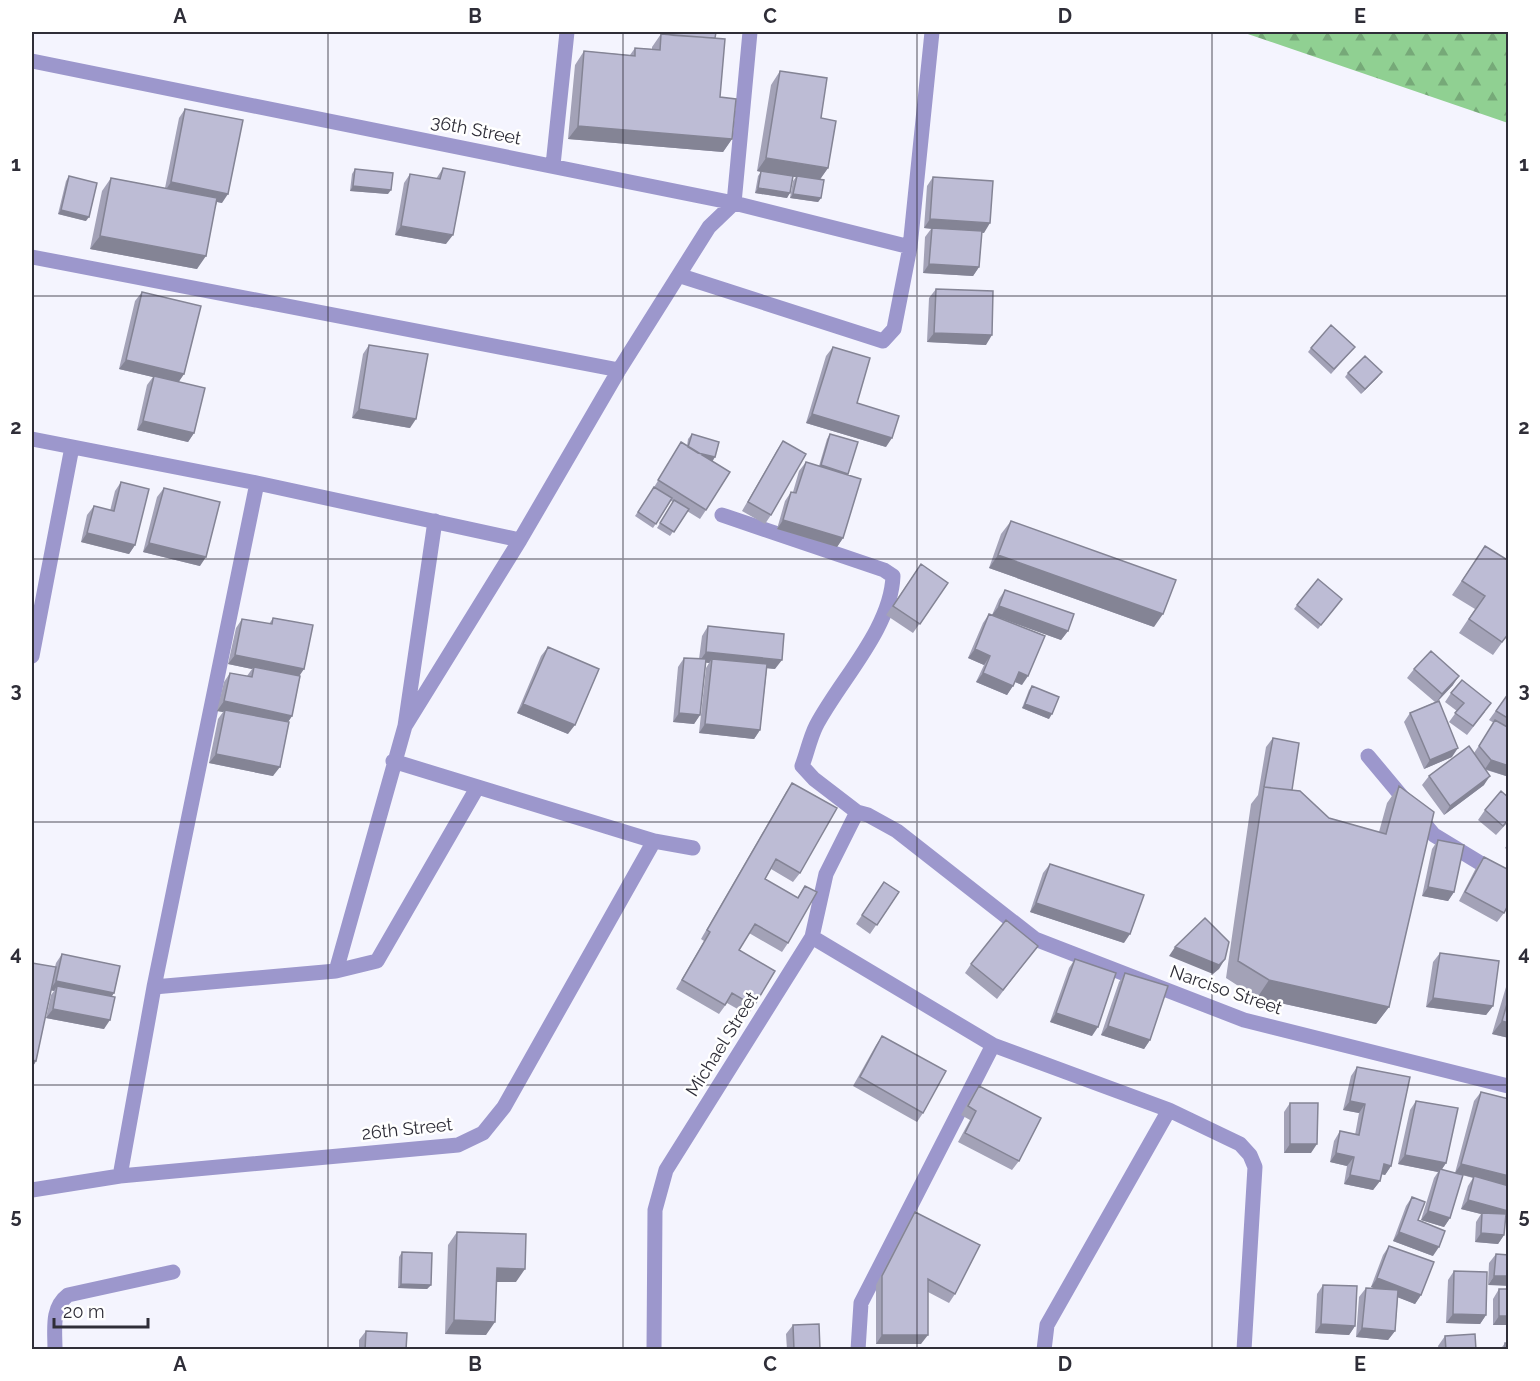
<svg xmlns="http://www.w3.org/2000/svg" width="1540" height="1381" viewBox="0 0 1540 1381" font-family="Raleway,sans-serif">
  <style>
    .forest { fill: url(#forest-firs) }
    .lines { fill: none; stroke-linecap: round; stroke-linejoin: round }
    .minor { stroke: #9c97cc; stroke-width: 15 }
    .wall { fill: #a3a2b7 }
    .shaded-wall { fill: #848495 }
    .building { fill: #bdbcd5; stroke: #848495; stroke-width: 1.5 }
    .grid { fill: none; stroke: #2f2e38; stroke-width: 1.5; stroke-opacity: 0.55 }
    .labels { text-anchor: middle; stroke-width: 5; stroke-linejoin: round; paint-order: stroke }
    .street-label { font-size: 18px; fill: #2f2e38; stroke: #fff }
    .neatline { fill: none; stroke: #2f2e38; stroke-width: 2 }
    .grid-label { font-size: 20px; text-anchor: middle; font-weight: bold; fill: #2f2e38 }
  </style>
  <defs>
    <pattern id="forest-firs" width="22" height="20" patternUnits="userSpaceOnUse" patternTransform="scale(1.5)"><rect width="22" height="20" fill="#90d092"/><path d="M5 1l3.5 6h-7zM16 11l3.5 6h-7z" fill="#76a978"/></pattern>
  </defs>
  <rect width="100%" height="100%" fill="#f4f4fe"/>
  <!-- forest -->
  <path class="forest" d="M1242 32H1508V123Z"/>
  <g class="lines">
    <!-- minor -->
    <path class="minor" d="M32 61 734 203 910 247
      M553 165 567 32
      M32 257 619 370
      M681 276 883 341 894 329 910 247 932 32
      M32 439 257 483 520 540
      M722 515 884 570 893 576C891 629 840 680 816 726 810 738 807 753 802 766L814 779 857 812
      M32 656 72 447
      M405 726 520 540 619 370 709 227 734 203 750 32
      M1368 756 1434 835 1508 880
      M393 761 654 841 693 848
      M812 937 993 1045 1169 1110 1240 1144 1250 1155 1255 1167 1244 1350
      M336 971 405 726 435 521
      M154 987 336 971 377 961 477 788
      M120 1176 154 987 257 483
      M32 1190 120 1176 458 1145 483 1133 504 1107 654 841
      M55 1350C55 1329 51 1308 68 1295L173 1272
      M654 1350 655 1210 666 1170 812 937 826 874 857 812 868 815 897 831 1035 939 1244 1020 1508 1086
      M858 1350 861 1303 993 1045
      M1044 1350 1047 1325 1169 1110"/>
  </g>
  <!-- wall -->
  <path class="wall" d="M664 32H716L715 38 720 97 732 139 723 152 568 139 575 65 584 51 630 55 635 48 652 49V47L661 34H664Z
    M780 71 821 118 828 168 819 180 821 198 818 202 790 198 793 181 796 177H793L787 198 755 193 758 176 761 172 757 171 771 85Z
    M185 109 222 203 217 202 197 269 90 249 102 191 111 178 165 188 179 118Z
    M443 168 446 244 395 235 404 183 410 174 436 179Z
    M355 169 388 194 350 191 352 174Z
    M69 176 86 221 58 214 66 181Z
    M933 177 984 233 982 232 979 267 973 276 923 273 925 237 931 229 924 228 927 186Z
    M936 289 986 345 927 342 929 298Z
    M142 292 184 374 178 382 194 433 188 442 137 430 147 385 153 377 119 369 135 301Z
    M369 345 410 428 352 418 363 354Z
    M833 347 857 403 886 447 806 423 826 356Z
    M1355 347 1331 374 1308 352 1311 348Z
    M1348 373 1378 377 1361 394 1345 377Z
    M692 434 715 457 712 461 706 510 700 519 687 511 670 536 657 528 673 502 671 501 653 528 635 516 653 489 675 452 681 442 687 446 688 439Z
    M830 434 848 474 843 538 837 547 777 529 785 501 791 492H793L799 471 806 462 819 466 827 439Z
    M783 441 771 515 765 524 742 511 777 450Z
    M121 482 135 545 129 554 81 542 87 515 94 506 110 511 115 491Z
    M164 488 200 566 143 552 157 497Z
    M1011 521 1154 627 989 568 1001 534Z
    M1485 546 1509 633 1493 655 1459 633 1475 609 1452 595Z
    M921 564 948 583 913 633 886 615Z
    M1005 590 1068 631 1061 640 992 615 999 599Z
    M1342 599 1318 629 1294 609 1297 605Z
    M989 614 1022 685 1015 682 1007 695 976 682 984 665 968 658 983 623Z
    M273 618 300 676 292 716 288 722 273 776 209 763 218 719 223 712 217 711 224 682 230 673 247 676 252 669 228 664 236 628 242 619 269 624Z
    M708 626 775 669 767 668 760 730 754 739 699 733 706 668 709 663 706 662 700 715 694 724 673 722 678 667 684 658 699 659 702 636Z
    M548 647 568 734 517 713 541 656Z
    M1414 669 1453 685 1438 701 1452 757 1424 769 1404 722 1410 713 1435 702 1407 678Z
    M1032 686 1049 719 1022 708 1029 690Z
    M1451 693 1485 712 1467 735 1449 722 1457 711 1445 702Z
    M1508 694H1509V773L1506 776 1486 770 1484 785 1444 815 1422 785 1429 776 1474 753 1494 723 1489 720Z
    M1273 738 1292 790 1329 818 1379 832 1387 803 1399 786 1389 1007 1376 1024 1257 998 1226 978 1251 804 1258 795 1266 747Z
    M792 783 800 873 793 882 771 869 765 879 797 898 805 886 788 943 782 952 749 933 739 950 754 1006 748 1015 727 1003 719 1014 676 989 704 941 701 939 786 792Z
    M1509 798V821L1496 835 1478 820 1485 810Z
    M1438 840 1454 892 1448 901 1422 896 1432 849Z
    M1509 842V851L1505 848Z
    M1484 857 1504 913 1497 922 1459 901 1477 866Z
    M1050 864 1124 943 1030 912 1043 873Z
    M884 882 899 892 870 934 856 924Z
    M1038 946 997 999 965 973 971 964Z
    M1440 953 1493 1006 1486 1015 1426 1007 1433 962Z
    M62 954 114 993 111 997 104 1029 46 1018 51 995 54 991 51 990 36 1061 32 1068V963L55 967 56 963Z
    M1075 959 1092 1036 1050 1022 1069 968Z
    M1125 973 1150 1040 1144 1049 1101 1035 1119 982Z
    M1509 977V1038L1492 1034Z
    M882 1036 923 1113 917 1122 853 1086 876 1045Z
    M1357 1067 1391 1166 1385 1175 1381 1174 1380 1181 1373 1190 1344 1184 1347 1166 1330 1162 1334 1141 1340 1131 1355 1135 1359 1113 1343 1110 1351 1076Z
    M979 1086 1019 1161 1012 1170 958 1142 970 1120 961 1115 972 1095Z
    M1481 1092 1509 1099 1508 1211 1505 1214 1504 1235 1498 1244 1475 1242 1476 1222 1481 1214 1461 1209 1468 1186 1473 1178 1455 1173 1474 1101Z
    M1416 1101 1446 1163 1442 1169 1450 1218 1444 1227 1421 1220 1434 1178 1438 1172 1398 1164 1410 1110Z
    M1290 1103 1311 1153H1284V1112Z
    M1412 1197 1418 1220 1433 1256 1393 1241 1406 1206Z
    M915 1212 955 1294 949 1303 928 1292 921 1344H876V1285L909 1221Z
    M457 1232 516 1282H497L486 1335 445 1334 448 1245Z
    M1389 1246 1421 1295 1415 1304 1398 1297 1395 1331 1388 1340 1356 1337 1359 1297 1366 1288H1374L1371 1287 1383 1255Z
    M402 1252 431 1285 427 1289 398 1288 399 1257Z
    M1496 1254 1509 1255 1488 1285 1489 1263Z
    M1454 1271 1486 1315 1480 1324 1446 1323 1448 1280Z
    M1323 1285 1355 1326 1349 1335 1315 1333 1317 1294Z
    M1499 1289H1509V1325H1493V1299Z
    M793 1325 820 1350H787L786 1334Z
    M366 1331 406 1350H359V1340Z
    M1445 1336 1476 1350H1439L1438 1346Z
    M1505 1343 1509 1350H1500Z"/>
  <!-- shaded-wall -->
  <path class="shaded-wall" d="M578 126 732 139 723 152 568 139Z
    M766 158 828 168 819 181 757 171Z
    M171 182 228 194 222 203 165 191Z
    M353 186 391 190 388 194 350 191Z
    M758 188 790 193 787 198 755 193Z
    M793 194 821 198 818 202 790 198Z
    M61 210 89 217 86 221 58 214Z
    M930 219 990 223 984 233 924 228Z
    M401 226 453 235 446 244 395 235Z
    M100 236 206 256 197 269 90 249Z
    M929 264 979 267 973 276 923 273Z
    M934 333 992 335 986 345 927 342Z
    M126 360 184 374 178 383 119 369Z
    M1382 372 1378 377 1361 394 1365 389Z
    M359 409 416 419 410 428 352 418Z
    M812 414 892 438 886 447 806 423Z
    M143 421 194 433 188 442 137 430Z
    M687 450 715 457 712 462Z
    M783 520 843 538 837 547 777 529Z
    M87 533 135 545 129 554 81 542Z
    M149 543 206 557 200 566 143 552Z
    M998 555 1163 614 1154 627 989 568Z
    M999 606 1068 631 1061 640 992 615Z
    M975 649 990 656 984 665 968 658Z
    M706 652 782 660 775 669 712 663V659L709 663 699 662Z
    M235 655 304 669 298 678 254 667 252 669 228 664Z
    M1019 672 1028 676 1022 685 1013 681Z
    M983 673 1013 686 1007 695 976 682Z
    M1459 676 1453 685 1436 703 1442 694Z
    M224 701 292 716 286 725 225 710 223 712 217 711Z
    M523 704 575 725 568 734 517 713Z
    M1025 704 1052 714 1049 719 1022 708Z
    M679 713 700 715 694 724 673 722Z
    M705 724 760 730 754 739 699 733Z
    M1458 748 1452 757 1424 769 1430 760Z
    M216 754 280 767 273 776 209 763Z
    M1491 760 1509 766V773L1506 776 1485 769Z
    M1490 776 1484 785 1444 815 1450 806Z
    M1428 887 1454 892 1448 901 1422 896Z
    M1036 903 1130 934 1124 943 1030 912Z
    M1175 947 1225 959 1219 969 1213 974 1169 956Z
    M1269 980 1389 1007 1376 1024 1257 998Z
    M56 981 114 993 108 1002 57 986 54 991 50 990Z
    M1433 998 1493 1006 1486 1015 1426 1007Z
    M53 1009 110 1020 104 1029 46 1018Z
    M1056 1013 1098 1027 1092 1036 1050 1022Z
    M1502 1021 1509 1023V1038L1492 1034Z
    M1108 1026 1150 1040 1144 1049 1101 1035Z
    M32 1060 36 1061 32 1068Z
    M1350 1101 1365 1104 1359 1113 1343 1110Z
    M1290 1144H1317L1311 1153H1284Z
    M1336 1153 1354 1157 1347 1166 1330 1162Z
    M1405 1155 1446 1163 1440 1172V1169L1438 1172 1398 1164Z
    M1384 1164 1391 1166 1385 1175 1377 1173Z
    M1461 1164 1509 1176V1184L1507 1186 1455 1173Z
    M1350 1175 1380 1181 1373 1190 1344 1184Z
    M1468 1200 1508 1211 1501 1220 1482 1213 1481 1214 1461 1209Z
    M1428 1211 1450 1218 1444 1227 1421 1220Z
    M1399 1232 1439 1247 1433 1256 1393 1241Z
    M1481 1233 1504 1235 1498 1244 1475 1242Z
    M497 1268 525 1269 516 1282H488Z
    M1494 1276H1509V1286L1488 1285Z
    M1377 1278 1421 1295 1415 1304 1371 1287Z
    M401 1284 431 1285 427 1289 398 1288Z
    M1453 1314 1486 1315 1480 1324 1446 1323Z
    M1499 1316H1509V1325H1493Z
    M454 1320 495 1322 486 1335 445 1334Z
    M1321 1324 1355 1326 1349 1335 1315 1333Z
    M1362 1328 1395 1331 1388 1340 1356 1337Z
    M882 1335H928L921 1344H876Z"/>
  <!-- building -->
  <path class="building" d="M669 32H716L715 38 669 35Z
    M661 34 725 39 720 97 736 99 732 139 578 126 584 51 635 56V48L660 50Z
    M780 71 827 78 821 118 836 121 828 168 766 158Z
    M185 109 243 120 228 194 171 182Z
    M443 168 465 172 453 235 401 226 410 174 440 179Z
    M355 169 393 173 391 190 353 186Z
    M761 171 793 176 790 193 758 188Z
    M69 176 97 183 89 217 61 210Z
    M797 176 824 180 821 198 793 194Z
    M933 177 993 181 990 223 930 219Z
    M111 178 217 198 206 256 100 236Z
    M932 228 982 231 979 267 929 264Z
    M936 289 993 291 992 335 934 333Z
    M142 292 201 306 184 374 126 360Z
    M1331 325 1355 347 1334 369 1311 348Z
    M369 345 428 354 416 419 359 409Z
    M833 347 870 358 857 403 899 416 892 438 812 414Z
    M1365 356 1382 372 1365 389 1348 373Z
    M154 376 205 388 194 433 143 421Z
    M692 434 719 442 715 457 698 453 688 447Z
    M830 434 858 442 848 474 821 465Z
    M783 441 806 454 771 515 748 502Z
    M681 442 730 472 706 510 658 480Z
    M806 462 861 479 843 538 783 520 791 492 796 493Z
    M121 482 149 489 135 545 87 533 94 506 114 511Z
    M654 487 672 498 656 524 638 512Z
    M164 488 220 502 206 557 149 543Z
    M674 500 689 509 674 532 660 523Z
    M1011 521 1176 580 1163 614 998 555Z
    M1485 546 1509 561V633L1502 642 1469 619 1485 596 1462 581Z
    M921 564 948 583 920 624 893 606Z
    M1318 579 1342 599 1321 625 1297 605Z
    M1005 590 1074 614 1068 631 999 606Z
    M989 614 1045 636 1028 676 1019 672 1013 686 983 673 990 656 975 649Z
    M273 618 313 625 304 669 235 655 242 619 272 624Z
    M708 626 784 634 782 660 706 652Z
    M548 647 599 669 575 725 523 704Z
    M1431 651 1459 676 1442 694 1414 669Z
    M684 658 706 659 700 715 679 713Z
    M712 659 767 664 760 730 705 724Z
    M254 667 300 676 292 716 224 701 230 673 252 677Z
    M1462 680 1491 703 1473 726 1455 713 1464 703 1451 693Z
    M1032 686 1059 697 1052 714 1025 704Z
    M1508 694H1509V719L1496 711Z
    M1439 701 1458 748 1430 760 1410 713Z
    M225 710 289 722 280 767 216 754Z
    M1495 720 1509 728V766L1491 760 1479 746Z
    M1273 738 1299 743 1292 790 1264 787Z
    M1469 746 1490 776 1450 806 1429 776Z
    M792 783 837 808 800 873 776 859 765 879 798 898 805 886 817 892 788 943 755 924 739 950 775 971 754 1006 732 993 725 1005 682 980 710 932 707 930Z
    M1399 786 1434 812 1389 1007 1269 980 1238 961 1264 787 1300 791 1329 818 1386 834Z
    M1501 791 1509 798V819L1503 826 1485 810Z
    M1438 840 1464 845 1454 892 1428 887Z
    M1484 857 1509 870V903L1504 913 1465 892Z
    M1050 864 1144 895 1130 934 1036 903Z
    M884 882 899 892 877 925 862 915Z
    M1205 918 1229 942 1225 959 1219 965 1175 947Z
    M1006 920 1038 946 1003 990 971 964Z
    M1440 953 1499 961 1493 1006 1433 998Z
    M62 954 120 966 114 993 56 981Z
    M1075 959 1116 973 1098 1027 1056 1013Z
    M32 963 56 967 36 1061 32 1060Z
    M1125 973 1168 986 1150 1040 1108 1026Z
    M57 986 115 997 110 1020 53 1009Z
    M1509 997V1023L1502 1021Z
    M882 1036 946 1071 923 1113 860 1077Z
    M1357 1067 1410 1077 1391 1166 1384 1164 1380 1181 1350 1175 1354 1157 1336 1153 1340 1131 1359 1135 1365 1104 1350 1101Z
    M979 1086 1041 1118 1019 1161 965 1133 976 1111 968 1106Z
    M1481 1092 1509 1099V1176L1461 1164Z
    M1416 1101 1458 1108 1446 1163 1405 1155Z
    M1290 1103H1318L1317 1144H1290Z
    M1440 1169 1463 1175 1450 1218 1428 1211Z
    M1474 1176 1509 1186 1508 1211 1468 1200Z
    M1412 1197 1425 1202 1418 1220 1445 1231 1439 1247 1399 1232Z
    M915 1212 980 1245 955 1294 928 1279V1335H882V1276Z
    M1482 1213 1506 1214 1504 1235 1481 1233Z
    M457 1232 526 1234 525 1269 497 1268 495 1322 454 1320Z
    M1389 1246 1434 1262 1421 1295 1377 1278Z
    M402 1252 432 1253 431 1285 401 1284Z
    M1496 1254 1509 1255V1276H1494Z
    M1454 1271 1487 1272 1486 1315 1453 1314Z
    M1323 1285 1357 1286 1355 1326 1321 1324Z
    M1366 1288 1398 1290 1395 1331 1362 1328Z
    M1499 1289H1509V1316H1499Z
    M819 1324 820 1350H794L793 1325Z
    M366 1331 407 1333 406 1350H365Z
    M1475 1334 1476 1350H1446L1445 1336Z
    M1505 1343H1509V1350H1505Z"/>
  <!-- grid -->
  <path class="grid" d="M328 32V1350M623 32V1350M917 32V1350M1212 32V1350M32 296H1508M32 559H1508M32 822H1508M32 1085H1508"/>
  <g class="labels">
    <!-- street labels -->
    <g class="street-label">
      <text transform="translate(476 130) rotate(11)" y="6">36th Street</text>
      <text transform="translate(1226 990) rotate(19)" y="6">Narciso Street</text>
      <text transform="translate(722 1044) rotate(-58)" y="6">Michael Street</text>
      <text transform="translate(407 1129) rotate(-6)" y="6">26th Street</text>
    </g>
  </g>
  <!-- border -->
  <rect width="1540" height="1381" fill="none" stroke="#ffffff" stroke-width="66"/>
  <!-- scale -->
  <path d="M54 1318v9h94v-9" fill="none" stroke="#2f2e38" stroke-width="3"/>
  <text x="63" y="1318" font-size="18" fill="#2f2e38" stroke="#ffffff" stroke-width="4.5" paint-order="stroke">20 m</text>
  <rect x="33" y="33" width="1474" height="1315" class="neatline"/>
  <g class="grid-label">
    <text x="180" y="23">A</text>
    <text x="475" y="23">B</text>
    <text x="770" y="23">C</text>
    <text x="1065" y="23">D</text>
    <text x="1360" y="23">E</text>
    <text x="16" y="171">1</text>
    <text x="1524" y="171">1</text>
    <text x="16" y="434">2</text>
    <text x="1524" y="434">2</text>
    <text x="16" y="697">3</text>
    <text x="1524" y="697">3</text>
    <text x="16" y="960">4</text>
    <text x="1524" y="960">4</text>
    <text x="16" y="1223">5</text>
    <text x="1524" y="1223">5</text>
    <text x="180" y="1371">A</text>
    <text x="475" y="1371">B</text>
    <text x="770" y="1371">C</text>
    <text x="1065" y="1371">D</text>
    <text x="1360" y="1371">E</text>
  </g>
</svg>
